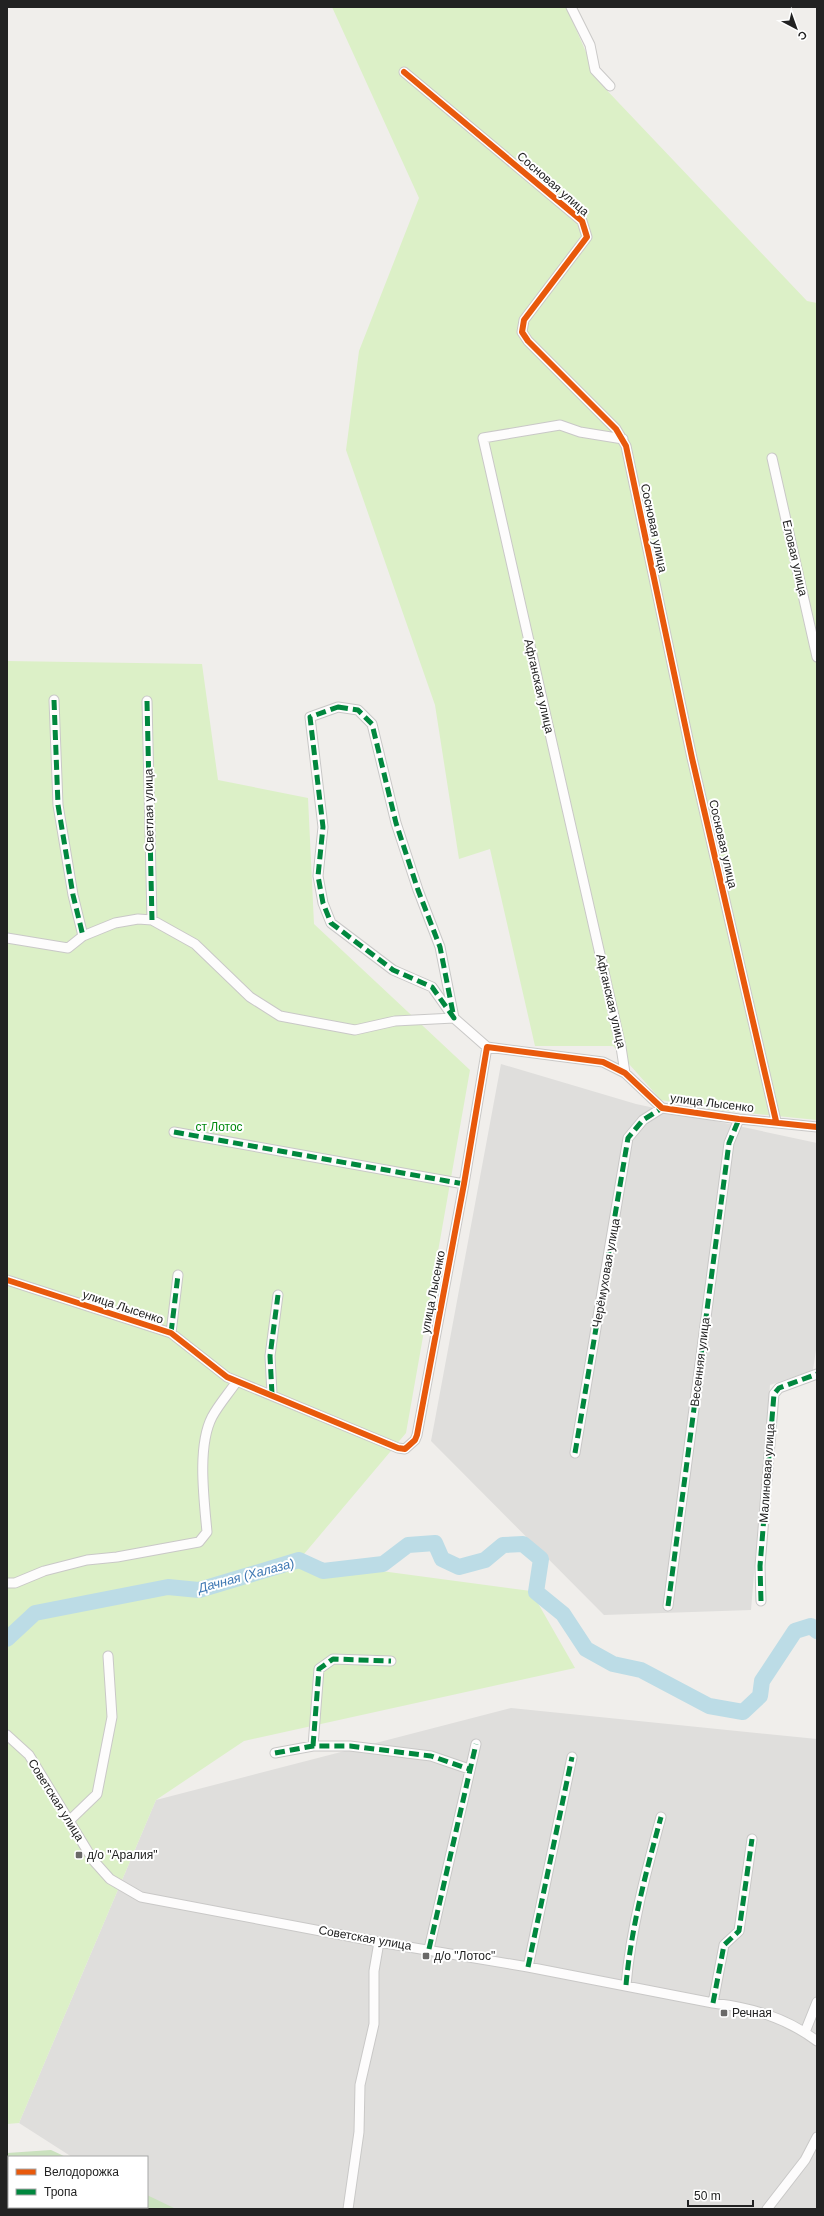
<svg xmlns="http://www.w3.org/2000/svg" width="824" height="2216" viewBox="0 0 824 2216" font-family="Arial,sans-serif">
  <style>
    .residential { fill: #dfdedc }
    .grass { fill: #dcf0c7 }
    .forest { fill: #cae1be }
    .lines { fill: none; stroke-linecap: round; stroke-linejoin: round }
    .river { stroke: #bcdce6; stroke-width: 16 }
    .minor-casing { stroke: #c9c8c7; stroke-width: 11 }
    .minor { stroke: #fdfcfc; stroke-width: 9 }
    .quiet { stroke: #00873e; stroke-width: 5; stroke-dasharray: 10 5; stroke-linecap: butt }
    .cycleway-casing { stroke: #fff; stroke-width: 8 }
    .cycleway { stroke: #e8590c; stroke-width: 6 }
    .poi-dot { fill: #6a6968; stroke: #fff; stroke-width: 1.5 }
    .labels { text-anchor: middle; stroke-width: 4; stroke-linejoin: round; paint-order: stroke }
    .street-label { font-size: 12px; fill: #222; stroke: #fff }
    .park-label { font-size: 12px; fill: #01890e; stroke: #fff }
    .poi-label { font-size: 12px; fill: #222; stroke: #fff; text-anchor: start }
    .water-label { font-size: 13px; font-style: italic; fill: #4079b4; stroke: #fff }
  </style>
  <rect width="100%" height="100%" fill="#f0eeeb"/>
  <!-- residential -->
  <path class="residential" d="M501 1064 636 1104 817 1143V1343L813 1370 770 1385 751 1610 604 1615 431 1441Z
    M511 1708 817 1739V2209H154L147 2204V2157H72L19 2123 156 1800Z"/>
  <!-- grass -->
  <path class="grass" d="M332 7H580L569 13 599 82 807 301 817 303V1120L718 1110 661 1100 613 1046H535L490 849 459 859 435 705 346 450 359 351 419 198Z
    M7 661 202 664 218 780 308 798 314 924 470 1070 406 1433 299 1560 531 1591 575 1668 244 1741 156 1800 19 2123 7 2124Z"/>
  <!-- forest -->
  <path class="forest" d="M51 2150 66 2157H9V2207H147V2195L176 2209H7V2153Z"/>
  <g class="lines">
    <!-- river -->
    <path class="river" d="M7 1639 35 1613 168 1587 199 1590 299 1560 323 1571 383 1564 408 1545 435 1543 442 1559 459 1567 485 1560 503 1545 523 1544 541 1559 536 1592 563 1614 586 1649 613 1664 641 1670 709 1706 743 1712 760 1696 762 1681 795 1631 811 1626 817 1631"/>
    <defs>
      <path id="minor" d="M571 7 590 45 595 70 610 86
        M404 72 582 221 587 237 524 320 522 332 528 341 616 429 626 446 692 758 776 1121
        M623 439 580 432 560 425 483 438 621 1047 625 1073
        M772 458 817 657
        M54 700 58 805 73 895 83 936
        M147 701 152 920
        M338 707 358 710 372 724 396 823 418 890 440 947 454 1018 432 987 393 970 331 923 323 903 318 876 323 827 310 717Z
        M7 938 68 948 83 936 115 923 138 919 152 920 195 944 250 997 280 1016 355 1030 395 1021 454 1018 487 1047
        M174 1132 464 1184
        M7 1280 171 1333 227 1377 398 1448 405 1449 415 1440 417 1435 464 1184 487 1047 603 1062 625 1073 662 1108 739 1119 817 1127
        M171 1333 178 1275
        M272 1394 270 1356 278 1295
        M575 1453 628 1138 643 1120 662 1108
        M7 1583H15L44 1571 87 1560 117 1557 199 1542 207 1532C204 1499 197 1446 212 1417 219 1404 229 1393 237 1381
        M761 1601 760 1566 774 1394 779 1388 817 1374
        M668 1606 729 1143 739 1119
        M7 1735 29 1755 93 1860 110 1879 141 1897 379 1942 528 1967 713 2003C752 2008 785 2017 817 2041
        M313 1746 319 1669 333 1659 391 1661
        M275 1753 313 1746H350L431 1756 469 1769
        M70 1820 97 1794 112 1717 108 1656
        M429 1949 476 1744
        M528 1967 572 1757
        M626 1985C631 1928 646 1872 661 1817
        M713 2003 724 1945 739 1931 752 1839
        M805 2032 817 2002
        M348 2209 359 2132 360 2085 374 2024V1971L379 1942
        M767 2209 805 2160 817 2137"/>
    </defs>
    <!-- minor casing -->
    <use href="#minor" class="minor-casing"/>
    <!-- minor -->
    <use href="#minor" class="minor"/>
    <!-- quiet -->
    <path class="quiet" d="M54 700 58 805 73 895 83 936
      M147 701 152 920
      M338 707 358 710 372 724 396 823 418 890 440 947 454 1018 432 987 393 970 331 923 323 903 318 876 323 827 310 717Z
      M174 1132 464 1184
      M171 1333 178 1275
      M272 1394 270 1356 278 1295
      M575 1453 628 1138 643 1120 662 1108
      M761 1601 760 1566 774 1394 779 1388 817 1374
      M668 1606 729 1143 739 1119
      M313 1746 319 1669 333 1659 391 1661
      M275 1753 313 1746H350L431 1756 469 1769
      M429 1949 476 1744
      M528 1967 572 1757
      M626 1985C631 1928 646 1872 661 1817
      M713 2003 724 1945 739 1931 752 1839"/>
    <defs>
      <path id="cycleway" d="M404 72 582 221 587 237 524 320 522 332 528 341 616 429 626 446 692 758 776 1121
        M7 1280 171 1333 227 1377 398 1448 405 1449 415 1440 417 1435 464 1184 487 1047 603 1062 625 1073 662 1108 739 1119 817 1127"/>
    </defs>
    <!-- cycleway casing -->
    <use href="#cycleway" class="cycleway-casing"/>
    <!-- cycleway -->
    <use href="#cycleway" class="cycleway"/>
  </g>
  <!-- markers -->
  <g class="poi-dot">
    <rect x="75" y="1851" width="8" height="8" rx="2"/>
    <rect x="422" y="1952" width="8" height="8" rx="2"/>
    <rect x="720" y="2009" width="8" height="8" rx="2"/>
  </g>
  <g class="labels">
    <!-- street labels -->
    <g class="street-label">
      <text transform="translate(553 184) rotate(41)" y="4">Сосновая улица</text>
      <text transform="translate(654 528) rotate(78)" y="4">Сосновая улица</text>
      <text transform="translate(795 558) rotate(77)" y="4">Еловая улица</text>
      <text transform="translate(539 686) rotate(77)" y="4">Афганская улица</text>
      <text transform="translate(149 810) rotate(-91)" y="4">Светлая улица</text>
      <text transform="translate(723 844) rotate(77)" y="4">Сосновая улица</text>
      <text transform="translate(611 1001) rotate(77)" y="4">Афганская улица</text>
      <text transform="translate(712 1103) rotate(7)" y="4">улица Лысенко</text>
      <text transform="translate(606 1273) rotate(-80)" y="4">Черёмуховая улица</text>
      <text transform="translate(433 1292) rotate(-79)" y="4">улица Лысенко</text>
      <text transform="translate(123 1307) rotate(18)" y="4">улица Лысенко</text>
      <text transform="translate(700 1362) rotate(-83)" y="4">Весенняя улица</text>
      <text transform="translate(767 1473) rotate(-86)" y="4">Малиновая улица</text>
      <text transform="translate(56 1800) rotate(58)" y="4">Советская улица</text>
      <text transform="translate(365 1938) rotate(10)" y="4">Советская улица</text>
    </g>
    <!-- park labels -->
    <g class="park-label">
      <text x="219" y="1131">ст Лотос</text>
    </g>
    <!-- poi labels -->
    <g class="poi-label">
      <text x="87" y="1859">д/о "Аралия"</text>
      <text x="434" y="1960">д/о "Лотос"</text>
      <text x="732" y="2017">Речная</text>
    </g>
    <!-- water labels -->
    <g class="water-label">
      <text transform="translate(246 1575) rotate(-15)" y="5">Дачная (Халаза)</text>
    </g>
  </g>
  <!-- border -->
  <rect width="824" height="2216" fill="none" stroke="#222222" stroke-width="16"/>
  <!-- legend -->
  <rect x="8" y="2156" width="140" height="52" fill="#ffffff" stroke="#a7a7a7"/>
  <rect x="16" y="2169" width="20" height="6" fill="#e8590c" stroke="#a7a7a7"/>
  <text x="44" y="2176" font-size="12" fill="#222222">Велодорожка</text>
  <rect x="16" y="2189" width="20" height="6" fill="#00873e" stroke="#a7a7a7"/>
  <text x="44" y="2196" font-size="12" fill="#222222">Тропа</text>
  <!-- north arrow -->
  <g transform="translate(796 28) rotate(139)" stroke="#ffffff" stroke-width="3" paint-order="stroke">
  <path d="M0-3L7 15L0 10L-7 15Z" fill="#222222"/>
  <text y="-6" font-size="11" font-weight="bold" text-anchor="middle" fill="#222222">С</text>
  </g>
  <!-- scale -->
  <path d="M688 2200v6h65v-6" fill="none" stroke="#222222" stroke-width="2"/>
  <text x="694" y="2200" font-size="12" fill="#222222" stroke="#ffffff" stroke-width="3" paint-order="stroke">50 m</text>
</svg>
